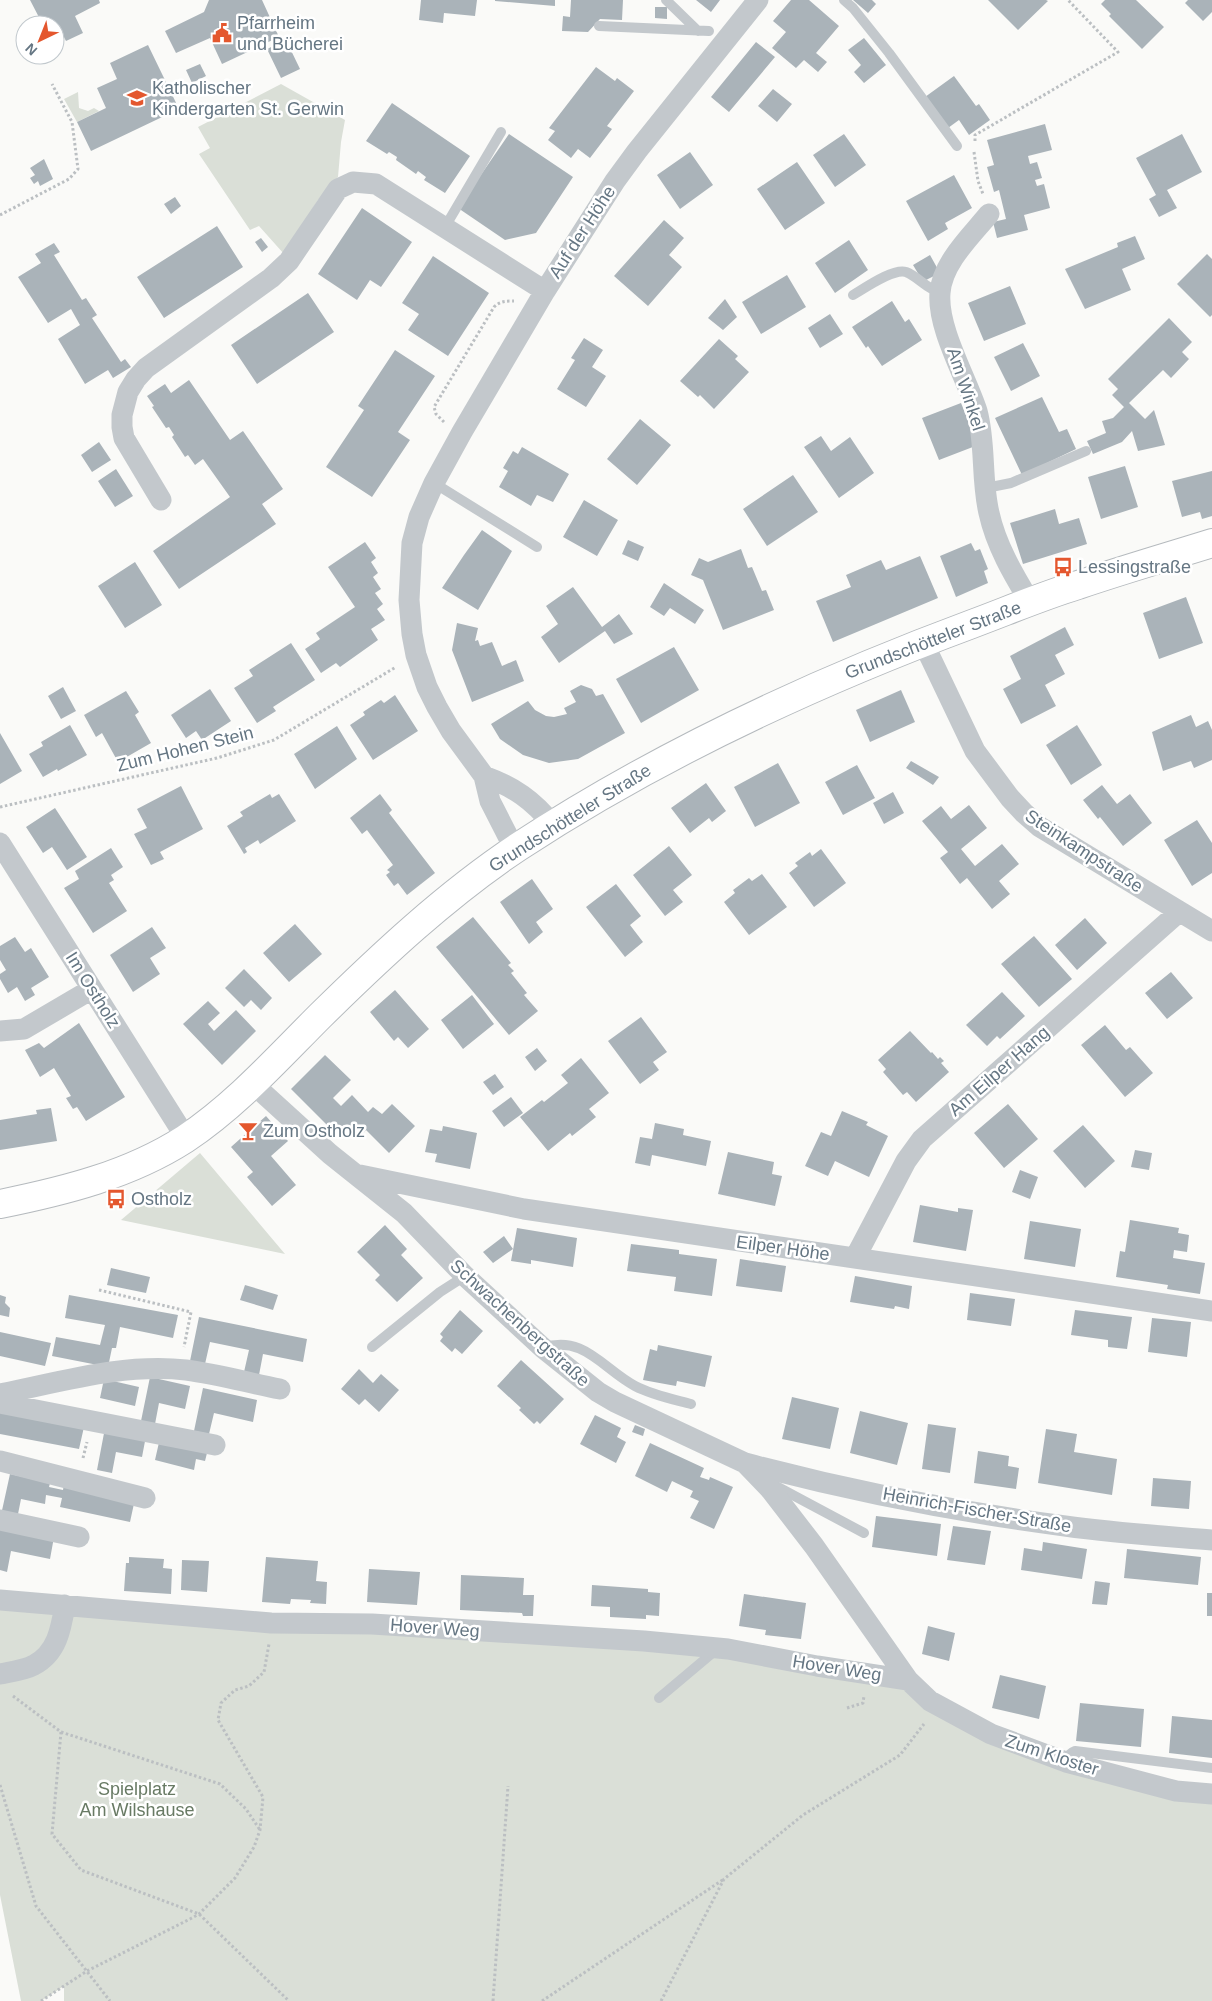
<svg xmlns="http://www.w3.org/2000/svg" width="1212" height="2001" viewBox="0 0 1212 2001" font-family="Helvetica,sans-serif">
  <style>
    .green { fill: #dadfd7 }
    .building { fill: #aab3b9 }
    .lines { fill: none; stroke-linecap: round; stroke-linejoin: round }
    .primary-casing { stroke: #b5babe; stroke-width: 30 }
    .path { stroke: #bbbfc2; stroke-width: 3; stroke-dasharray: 2.5 2.5; stroke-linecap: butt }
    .lane { stroke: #c3c8cc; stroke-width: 10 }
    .street { stroke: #c3c8cc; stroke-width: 21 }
    .primary { stroke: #fff; stroke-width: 28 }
    .labels { text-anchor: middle; stroke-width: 5; stroke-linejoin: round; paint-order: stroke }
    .poi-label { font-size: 18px; fill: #657683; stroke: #fff; text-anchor: start }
    .street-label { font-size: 18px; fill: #657683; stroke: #fff }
    .park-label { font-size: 18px; fill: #687a64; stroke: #fff }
  </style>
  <rect width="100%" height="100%" fill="#fafaf8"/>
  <!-- green -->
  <path class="green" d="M281 84 345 120 341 142 338 177 318 200 284 254 259 226 250 230 199 154 210 148 198 127Z
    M78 92 79 108 88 111 94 108 99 111 77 122 64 99Z
    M200 1153 285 1254 121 1220Z
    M0 1600 644 1641 908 1680 991 1734 1212 1794V2001H64V1986L41 2001H21L0 1895Z"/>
  <!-- building -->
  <path class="building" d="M30 0H99L100 3 75 16 83 33 66 41 57 24 43 25Z
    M209 0H262L279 37 222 64 210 38 176 53 165 31 204 12Z
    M421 0H477L475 16 444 13 443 23 419 20Z
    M495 0H555V6L495 1Z
    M571 0H623L622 20 600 19 588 32 562 31 563 16 570 17Z
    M696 0H720L711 12Z
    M791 0H809L839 26 816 53 827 62 818 72 804 60 796 68 772 48 786 32 773 21Z
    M853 0H872L876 4 868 13Z
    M988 0H1046L1048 1 1018 30Z
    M1105 0H1136L1164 27 1142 49 1109 16 1111 14 1101 4Z
    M1188 0H1212V12L1203 21 1185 3Z
    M655 7H667V19L655 18Z
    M864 38 886 65 864 83 854 72 861 65 848 50Z
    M286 40 300 69 281 78 267 49Z
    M756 42 775 57 729 112 711 97Z
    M148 45 179 109 91 151 77 122 106 108 97 88 117 79 110 63Z
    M200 64 206 76 192 83 186 70Z
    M596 67 615 81 617 78 634 91 607 126 612 129 590 158 578 149 571 158 548 140 555 131 549 128Z
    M954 76 976 106 979 104 990 120 969 135 959 120 948 128 925 97Z
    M773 89 792 104 777 122 758 106Z
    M392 103 470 156 445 193 424 180 426 177 418 171 416 174 396 160 397 157 389 152 387 154 366 141Z
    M1045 124 1052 150 1028 156 1030 164 1037 162 1042 178 1035 180 1037 186 1044 184 1050 208 1024 215 1028 230 997 238 993 222 1006 219 999 190 994 192 987 167 994 165 987 140Z
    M509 134 573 177 536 233 505 240 458 208Z
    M844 134 866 165 835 187 813 155Z
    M1182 134 1202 172 1167 190 1177 208 1159 217 1149 199 1156 195 1136 158Z
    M690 152 713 185 680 209 657 175Z
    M44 159 53 179 40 186 38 181 34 184 30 178 35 175 30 168Z
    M797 162 825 203 785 230 757 189Z
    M954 175 972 208 945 223 948 229 928 241 906 201Z
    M175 197 181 206 171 214 164 204Z
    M362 208 412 242 381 287 370 280 357 300 318 274Z
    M664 220 684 238 669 255 682 267 648 306 614 276Z
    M217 226 243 267 164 318 137 277Z
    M1135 236 1145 259 1122 269 1131 290 1085 309 1065 269 1118 247 1117 243Z
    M261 238 268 247 262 252 255 242Z
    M849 240 868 270 835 293 815 263Z
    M54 243 60 252 54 255 82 300 86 298 97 315 92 318 121 362 125 359 131 367 113 378 108 370 85 384 58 339 80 325 71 309 48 323 18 277 41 263 35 254Z
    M1207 254 1212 259V315L1210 317 1177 284Z
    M930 255 940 273 926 280 919 275 913 265Z
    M433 256 489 293 448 356 408 330 419 314 402 303Z
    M787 275 806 307 761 334 742 302Z
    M1010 286 1026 324 984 341 968 303Z
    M308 293 334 332 257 384 231 345Z
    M725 299 737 317 723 330 708 318Z
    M892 301 905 322 909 319 922 340 882 366 868 346 866 348 852 327Z
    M830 314 843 334 820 348 808 328Z
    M1169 318 1192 342 1182 352 1189 359 1171 378 1163 370 1129 403 1145 419 1154 410 1165 445 1138 451 1132 431 1122 442 1093 454 1087 441 1106 433 1102 421 1113 418 1124 407 1112 395 1118 389 1108 379Z
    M584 338 603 350 592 367 606 376 586 407 557 389 575 360 571 358Z
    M719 339 738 356 735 359 749 372 714 409 700 395 698 397 680 381Z
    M1023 343 1040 376 1011 391 994 357Z
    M395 350 435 376 398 432 410 440 372 497 326 467 364 410 358 406Z
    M189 380 230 440 243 431 283 489 262 504 276 524 179 589 153 551 230 497 203 459 195 465 188 455 185 457 172 437 174 435 169 427 166 428 152 407 154 406 147 396 165 384 171 393Z
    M1042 397 1059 432 1067 429 1076 449 1022 475 995 418Z
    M961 403 978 445 939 460 922 418Z
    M640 419 671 445 637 485 607 459Z
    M821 436 831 451 850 437 874 473 839 498 804 447Z
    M99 442 111 460 92 472 81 455Z
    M522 447 569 474 553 502 537 495 531 506 499 487 508 471 503 468 513 451 518 454Z
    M1125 466 1138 507 1101 519 1088 477Z
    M116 469 133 496 115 507 98 481Z
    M1212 471V516L1202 519 1200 512 1182 517 1172 481Z
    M793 475 818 512 767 546 743 509Z
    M584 500 618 520 597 556 563 537Z
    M1055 509 1059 524 1079 518 1087 544 1023 564 1010 523Z
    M482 530 512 551 478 610 442 588 464 555Z
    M628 540 644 547 638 561 622 554Z
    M365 542 376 558 371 562 378 573 373 577 381 589 375 593 383 604 377 609 385 620 371 629 378 640 340 667 336 663 321 673 305 649 320 639 316 633 355 607 328 567Z
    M971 543 975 551 980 549 988 569 984 571 988 583 956 597 940 556Z
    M741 549 748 568 752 567 762 591 766 590 774 610 723 630 703 580 691 575 699 558 708 562Z
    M920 556 938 598 833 642 816 601 851 587 846 575 881 560 886 570Z
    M135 562 162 605 125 628 98 586Z
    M664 583 704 610 695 624 670 608 664 616 650 607Z
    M573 587 602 627 619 614 633 634 614 644 605 631 559 663 541 637 558 624 546 606Z
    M1186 597 1203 643 1159 659 1143 613Z
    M457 623 478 628 475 641 478 640 480 646 492 642 502 666 516 660 524 681 472 702 452 650Z
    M1065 627 1074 645 1055 655 1065 674 1045 685 1056 706 1021 724 1003 689 1021 679 1010 656Z
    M291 643 315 680 273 707 276 711 257 723 234 688 253 676 249 670Z
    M674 647 699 690 641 723 616 679Z
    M581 685 592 689 596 696 603 694 625 733 578 759 549 763 523 755 500 739 491 724 528 701 535 710 546 716 554 717 567 714 564 708 576 702 570 691Z
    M63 687 76 711 61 719 48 696Z
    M210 689 231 721 202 740 196 731 186 738 171 715Z
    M901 690 915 722 870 742 856 710Z
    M126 691 139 712 135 715 151 743 118 762 102 733 96 737 84 715Z
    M395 695 418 731 373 760 350 725 365 715 363 712 381 700 384 703Z
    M1191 715 1196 727 1208 721 1212 730V760L1194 768 1191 761 1163 771 1152 732Z
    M70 725 87 755 58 771 57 769 43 777 29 754 43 746 41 742Z
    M1077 725 1102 765 1071 785 1046 745Z
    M337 726 357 759 315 789 294 754Z
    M0 733 22 771 0 784Z
    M911 761 939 777 933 785 906 768Z
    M778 763 800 803 755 827 734 787Z
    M857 765 875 798 843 815 825 782Z
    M706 783 726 811 712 822 709 818 690 833 671 808Z
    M1102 785 1117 804 1130 794 1152 823 1123 846 1100 817 1098 819 1083 800Z
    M181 786 203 829 160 852 164 859 151 865 134 834 147 828 137 809Z
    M893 792 904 813 884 824 873 803Z
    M270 794 272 798 279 794 296 821 260 844 258 840 245 848 247 852 244 854 227 826 243 816 240 812Z
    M380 794 392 810 389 813 435 873 407 895 398 883 394 886 386 875 390 872 387 870 393 865 367 830 362 834 350 818Z
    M969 805 987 828 961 849 975 866 1002 844 1019 864 999 881 1010 894 992 909 967 878 960 884 940 858 948 852 922 821 941 806 951 819Z
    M55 808 87 857 67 870 52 847 43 853 26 827Z
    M1197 820 1212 843V873L1192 886 1164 840Z
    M669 846 692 875 673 890 683 902 665 916 633 875Z
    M111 848 123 867 111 875 114 880 109 883 127 911 93 933 64 888 79 879 75 871Z
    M821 849 846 883 814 907 789 873 798 866 795 863 810 852 812 856Z
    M762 874 787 907 749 935 724 902 735 893 733 890 749 878 752 881Z
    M532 879 553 909 536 922 543 932 529 944 500 902Z
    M616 884 641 916 630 925 643 942 625 957 586 907Z
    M473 917 511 963 508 965 514 971 511 973 527 993 524 995 538 1011 509 1035 436 947Z
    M1085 918 1107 943 1077 970 1055 945Z
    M295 924 322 954 289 982 263 953Z
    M152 927 166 948 150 958 160 974 133 992 110 955Z
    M1034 936 1072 979 1039 1007 1001 964Z
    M15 937 25 952 31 948 49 977 31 988 35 995 25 1001 17 987 8 993 0 979V974L6 970 0 960V946Z
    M244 969 272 998 261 1010 251 1000 244 1007 225 988Z
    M1171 972 1193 998 1167 1019 1145 993Z
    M395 990 429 1029 408 1048 398 1037 394 1041 370 1012Z
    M1002 992 1025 1016 1000 1039 997 1036 987 1046 966 1025Z
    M472 995 494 1024 463 1049 441 1020Z
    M208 1001 220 1013 208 1024 214 1031 236 1010 256 1031 222 1065 183 1024Z
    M641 1017 667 1052 653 1062 659 1070 640 1084 608 1041Z
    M79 1023 125 1097 86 1121 77 1107 73 1109 66 1098 71 1096 54 1068 40 1077 25 1050 39 1043 44 1048Z
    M1105 1025 1126 1050 1130 1047 1153 1073 1125 1097 1081 1045Z
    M910 1031 931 1053 932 1052 938 1059 940 1057 944 1061 941 1063 949 1072 916 1102 907 1092 903 1095 883 1072 886 1069 878 1060Z
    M537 1048 547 1061 535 1071 525 1057Z
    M325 1055 351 1080 333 1098 341 1106 352 1095 368 1112 373 1107 382 1114 392 1104 415 1126 389 1153 366 1130 361 1136 351 1132 344 1125 336 1134 291 1089Z
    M581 1058 609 1093 589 1109 596 1117 572 1136 570 1133 548 1151 520 1117 542 1100 544 1102 568 1083 561 1075Z
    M495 1074 504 1087 493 1095 483 1082Z
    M511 1097 523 1113 504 1127 492 1111Z
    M1008 1104 1038 1139 1004 1168 974 1133Z
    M51 1108 57 1141 0 1150V1120L37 1114 36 1110Z
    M842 1111 868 1122 866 1125 888 1136 869 1177 835 1161 828 1176 805 1166 821 1132 831 1136Z
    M266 1116 288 1141 271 1156 296 1185 272 1206 247 1177 253 1172 231 1147Z
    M655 1123 684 1129 683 1135 711 1141 706 1166 652 1155 650 1166 635 1163 640 1137 652 1139Z
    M1083 1125 1115 1161 1085 1188 1053 1151Z
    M443 1126 477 1133 470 1169 435 1162 437 1154 425 1152 430 1129 442 1131Z
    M1135 1150 1152 1153 1149 1170 1131 1167Z
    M728 1152 774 1162 772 1174 782 1176 775 1206 718 1194Z
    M1020 1170 1038 1177 1030 1199 1012 1192Z
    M920 1205 958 1212V1208L973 1210 966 1251 913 1242Z
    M1130 1220 1179 1228 1178 1233 1189 1235 1187 1252 1174 1250 1173 1258 1205 1263 1200 1294 1167 1289 1168 1285 1116 1277 1120 1251 1125 1252Z
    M1030 1221 1081 1229 1075 1267 1024 1259Z
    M385 1225 407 1249 401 1255 423 1278 397 1302 375 1280 380 1275 357 1252Z
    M517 1228 577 1238 573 1267 531 1260V1264L511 1261Z
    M504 1236 513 1249 493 1263 483 1252Z
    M631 1244 679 1250V1254L717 1259 712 1296 674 1291 676 1277 627 1271Z
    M740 1259 786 1266 782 1292 736 1286Z
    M111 1268 150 1277 146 1293 107 1285Z
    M855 1276 912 1286 909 1309 895 1306 894 1309 850 1302Z
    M245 1285 278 1295 273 1310 240 1300Z
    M970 1293 1015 1299 1011 1326 967 1320Z
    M0 1295 6 1297 5 1303 10 1308 9 1317 0 1315Z
    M69 1295 178 1315 173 1338 120 1327 116 1348H112L108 1367 52 1356 56 1337 100 1345 105 1325 65 1318Z
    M460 1310 483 1331 462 1354 455 1348 452 1352 440 1341 443 1337 440 1334Z
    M1075 1310 1132 1317 1127 1349 1108 1347V1340L1071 1335Z
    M199 1317 307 1339 303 1362 263 1354 259 1375 244 1372 249 1350 210 1342 205 1364 190 1361Z
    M1152 1318 1191 1322 1187 1357 1148 1352Z
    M0 1332 51 1343 45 1366 0 1356Z
    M658 1345 712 1356 705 1387 677 1381 676 1386 643 1380 650 1349 657 1351Z
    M521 1360 564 1399 540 1424 537 1421 534 1424 519 1410 521 1408 497 1386Z
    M359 1369 373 1383 381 1374 399 1390 379 1412 365 1399 359 1405 341 1389Z
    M150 1377 190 1386 185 1409 159 1403 155 1424 141 1421Z
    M104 1379 139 1387 135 1406 100 1398Z
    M203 1388 257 1400 253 1422 214 1413 209 1434 194 1431Z
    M792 1397 839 1408 830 1449 782 1439Z
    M0 1410 84 1427 79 1449 0 1434Z
    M860 1411 908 1423 897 1465 850 1453Z
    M595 1415 621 1428 617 1437 626 1442 616 1463 580 1444Z
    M928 1424 956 1428 950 1473 922 1469Z
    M635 1425 645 1429 643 1436 632 1432Z
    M105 1428 146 1436 142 1457 116 1452 112 1473 97 1470Z
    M1046 1429 1077 1434 1074 1452 1117 1459 1112 1495 1038 1483Z
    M160 1438 208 1449 205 1461 196 1459 194 1470 155 1460Z
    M650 1443 704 1468 700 1477 709 1480 710 1477 733 1487 714 1529 690 1518 699 1501 690 1497 693 1491 672 1481 667 1492 635 1476Z
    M978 1451 1009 1456 1008 1466 1019 1468 1016 1489 974 1483Z
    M10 1474 50 1483 49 1487 63 1490 64 1484 135 1499 130 1522 60 1507 62 1498 46 1495 45 1504 21 1499 17 1519 1 1515Z
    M1153 1478 1191 1481 1189 1509 1151 1506Z
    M876 1516 941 1524 937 1556 872 1547Z
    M0 1526 54 1537 50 1559 11 1551 7 1572 0 1570Z
    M953 1526 991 1531 985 1565 947 1560Z
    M1043 1542 1087 1549 1082 1579 1021 1570 1024 1548 1042 1551Z
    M1127 1549 1201 1557 1198 1585 1124 1578Z
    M129 1557 164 1559 163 1568 172 1569 171 1594 124 1591 126 1563H129Z
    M266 1557 318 1561 316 1581 327 1582 326 1604 310 1603 311 1600 291 1599 290 1604 262 1602Z
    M182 1560 209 1561 207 1592 181 1590Z
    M369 1569 420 1572 417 1605 367 1602Z
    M461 1575 524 1578 523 1595H534L533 1616H523L522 1613 460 1610Z
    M1095 1581 1110 1583 1107 1605 1092 1604Z
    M592 1585 648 1589V1592L660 1593 659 1616 646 1615V1619L610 1617V1607L591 1606Z
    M1207 1593H1212V1616H1207Z
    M744 1594 806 1603 801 1639 765 1635 766 1630 739 1626Z
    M928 1626 955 1633 949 1661 922 1654Z
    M1000 1675 1046 1686 1039 1719 992 1708Z
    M1080 1703 1144 1709 1141 1747 1076 1741Z
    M1172 1716 1212 1720V1758L1169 1753Z"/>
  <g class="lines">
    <defs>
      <path id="primary" d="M0 1204C64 1191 129 1175 185 1139 236 1105 277 1059 320 1016 381 956 446 895 518 847 660 754 813 683 972 624 1007 611 1042 596 1078 585 1122 570 1167 557 1212 543"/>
    </defs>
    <!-- primary casing -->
    <use href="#primary" class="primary-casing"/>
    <!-- path -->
    <path class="path" d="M975 141V135L1118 52 1068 0
      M974 152 978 181 983 194
      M0 215 69 179 78 169 72 122 52 84
      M444 422 436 414 434 407 494 307C500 301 506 301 514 301
      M0 807 217 758 274 740 396 667
      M99 1290 191 1312 184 1347
      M83 1458 87 1442
      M13 1696 61 1732 220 1784 246 1809 260 1830
      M847 1708 863 1703 864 1696
      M61 1732 52 1834 81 1870 199 1914 289 2001
      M0 1785 36 1906 110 2001
      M41 2001 87 1971 190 1919 199 1914 235 1878 254 1847 260 1830 263 1797 218 1720 221 1703 235 1690 249 1686 264 1672 269 1644
      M493 2001 508 1786
      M542 2001 724 1879
      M661 2001 724 1879 803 1815 900 1755 924 1724"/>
    <!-- lane -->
    <path class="lane" d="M666 0 698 31
      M844 0 853 8 889 53 957 146
      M599 26 709 31
      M445 227 501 132
      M853 295C865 288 893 268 906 272 919 277 926 289 940 292
      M434 483 537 547
      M986 488 1011 483 1086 451
      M372 1347 440 1292 465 1276
      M543 1348C583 1334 603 1369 635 1386 652 1395 672 1399 691 1404
      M774 1485 864 1533
      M659 1698 716 1650
      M1066 1762C1067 1756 1069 1753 1075 1751L1212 1768"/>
    <!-- street -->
    <path class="street" d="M989 214C971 236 942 263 940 293 937 328 966 377 977 411 986 444 981 480 989 513 996 545 1013 574 1030 602
      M161 500 124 438 122 427V415L128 392 136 379 146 368 271 278 289 261 338 189 353 182 376 184 545 291
      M923 642 975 751 1010 798 1024 813 1040 827 1212 931
      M484 776C514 787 533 800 553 825
      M0 843 186 1138
      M515 850 490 801 484 776 451 731 437 707 427 687 416 655 412 634 409 600 412 543 419 517 434 483 462 432 545 291 615 181 637 151 758 0
      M0 1031 24 1029 92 989
      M253 1084 330 1154 404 1213 465 1276 543 1348 598 1392 615 1402 745 1463 770 1489 814 1546 908 1680 930 1701 991 1734 1066 1762 1176 1791 1212 1794
      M360 1175 524 1209 1212 1311
      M855 1258 906 1161 922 1139 1179 912
      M0 1394C61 1382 123 1363 186 1370 217 1374 249 1383 280 1389
      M0 1403 215 1445
      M0 1461 145 1498
      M745 1463C850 1491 957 1512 1065 1526 1114 1533 1163 1536 1212 1540
      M0 1520 79 1537
      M0 1600 271 1623 372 1624 644 1641 728 1649 817 1666 908 1680
      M0 1674C10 1672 25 1670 34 1665 57 1653 61 1629 65 1605"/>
    <!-- primary -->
    <use href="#primary" class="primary"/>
  </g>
  <!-- icons -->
  <defs>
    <symbol id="civic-bare" viewBox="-9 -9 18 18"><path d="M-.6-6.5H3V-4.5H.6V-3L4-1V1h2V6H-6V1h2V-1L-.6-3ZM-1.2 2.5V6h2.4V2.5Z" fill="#e4572e" stroke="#fff" stroke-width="2.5" paint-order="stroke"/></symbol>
    <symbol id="school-bare" viewBox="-9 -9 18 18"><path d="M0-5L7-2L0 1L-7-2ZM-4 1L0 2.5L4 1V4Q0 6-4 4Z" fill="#e4572e" stroke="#fff" stroke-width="2.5" paint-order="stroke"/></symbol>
    <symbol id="bus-bare" viewBox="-9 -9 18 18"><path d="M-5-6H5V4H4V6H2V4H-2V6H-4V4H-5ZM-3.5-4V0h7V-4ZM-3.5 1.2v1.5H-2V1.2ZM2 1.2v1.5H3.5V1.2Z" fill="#e4572e" stroke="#fff" stroke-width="2.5" paint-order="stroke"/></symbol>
    <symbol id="bar-bare" viewBox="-9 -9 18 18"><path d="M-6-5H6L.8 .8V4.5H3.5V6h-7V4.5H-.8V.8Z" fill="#e4572e" stroke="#fff" stroke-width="2.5" paint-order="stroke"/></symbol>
  </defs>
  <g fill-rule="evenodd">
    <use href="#civic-bare" x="208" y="19" width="28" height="28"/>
    <use href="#school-bare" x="123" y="84" width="28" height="28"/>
    <use href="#bus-bare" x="1049" y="553" width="28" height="28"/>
    <use href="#bar-bare" x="234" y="1117" width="28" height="28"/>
    <use href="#bus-bare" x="102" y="1185" width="28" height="28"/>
  </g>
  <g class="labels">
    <!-- poi labels -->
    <g class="poi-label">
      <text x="237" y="29">Pfarrheim<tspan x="237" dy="21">und Bücherei</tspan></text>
      <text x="152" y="94">Katholischer<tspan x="152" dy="21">Kindergarten St. Gerwin</tspan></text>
      <text x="1078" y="573">Lessingstraße</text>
      <text x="263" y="1137">Zum Ostholz</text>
      <text x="131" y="1205">Ostholz</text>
    </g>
    <!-- street labels -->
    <g class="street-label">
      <text transform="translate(582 232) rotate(-57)" y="6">Auf der Höhe</text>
      <text transform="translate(966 389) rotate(72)" y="6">Am Winkel</text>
      <text transform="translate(933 640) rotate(-21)" y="6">Grundschötteler Straße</text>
      <text transform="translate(185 749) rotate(-14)" y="6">Zum Hohen Stein</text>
      <text transform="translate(570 818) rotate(-32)" y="6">Grundschötteler Straße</text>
      <text transform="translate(1084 851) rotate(33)" y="6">Steinkampstraße</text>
      <text transform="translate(93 990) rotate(58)" y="6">Im Ostholz</text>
      <text transform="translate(999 1071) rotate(-41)" y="6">Am Eilper Hang</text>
      <text transform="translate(783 1248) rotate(8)" y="6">Eilper Höhe</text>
      <text transform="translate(520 1323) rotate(42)" y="6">Schwachenbergstraße</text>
      <text transform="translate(977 1510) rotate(10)" y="6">Heinrich-Fischer-Straße</text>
      <text transform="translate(435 1628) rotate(4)" y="6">Hover Weg</text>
      <text transform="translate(837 1668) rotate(9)" y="6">Hover Weg</text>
      <text transform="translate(1052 1755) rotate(18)" y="6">Zum Kloster</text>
    </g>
    <!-- park labels -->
    <g class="park-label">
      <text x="137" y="1795">Spielplatz<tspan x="137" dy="21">Am Wilshause</tspan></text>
    </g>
  </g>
  <!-- north arrow -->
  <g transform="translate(40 40) rotate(223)"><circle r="24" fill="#ffffff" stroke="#c1c8cd"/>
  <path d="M0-4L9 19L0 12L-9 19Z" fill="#e4572e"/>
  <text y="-8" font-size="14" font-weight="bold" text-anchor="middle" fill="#657683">N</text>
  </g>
</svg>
